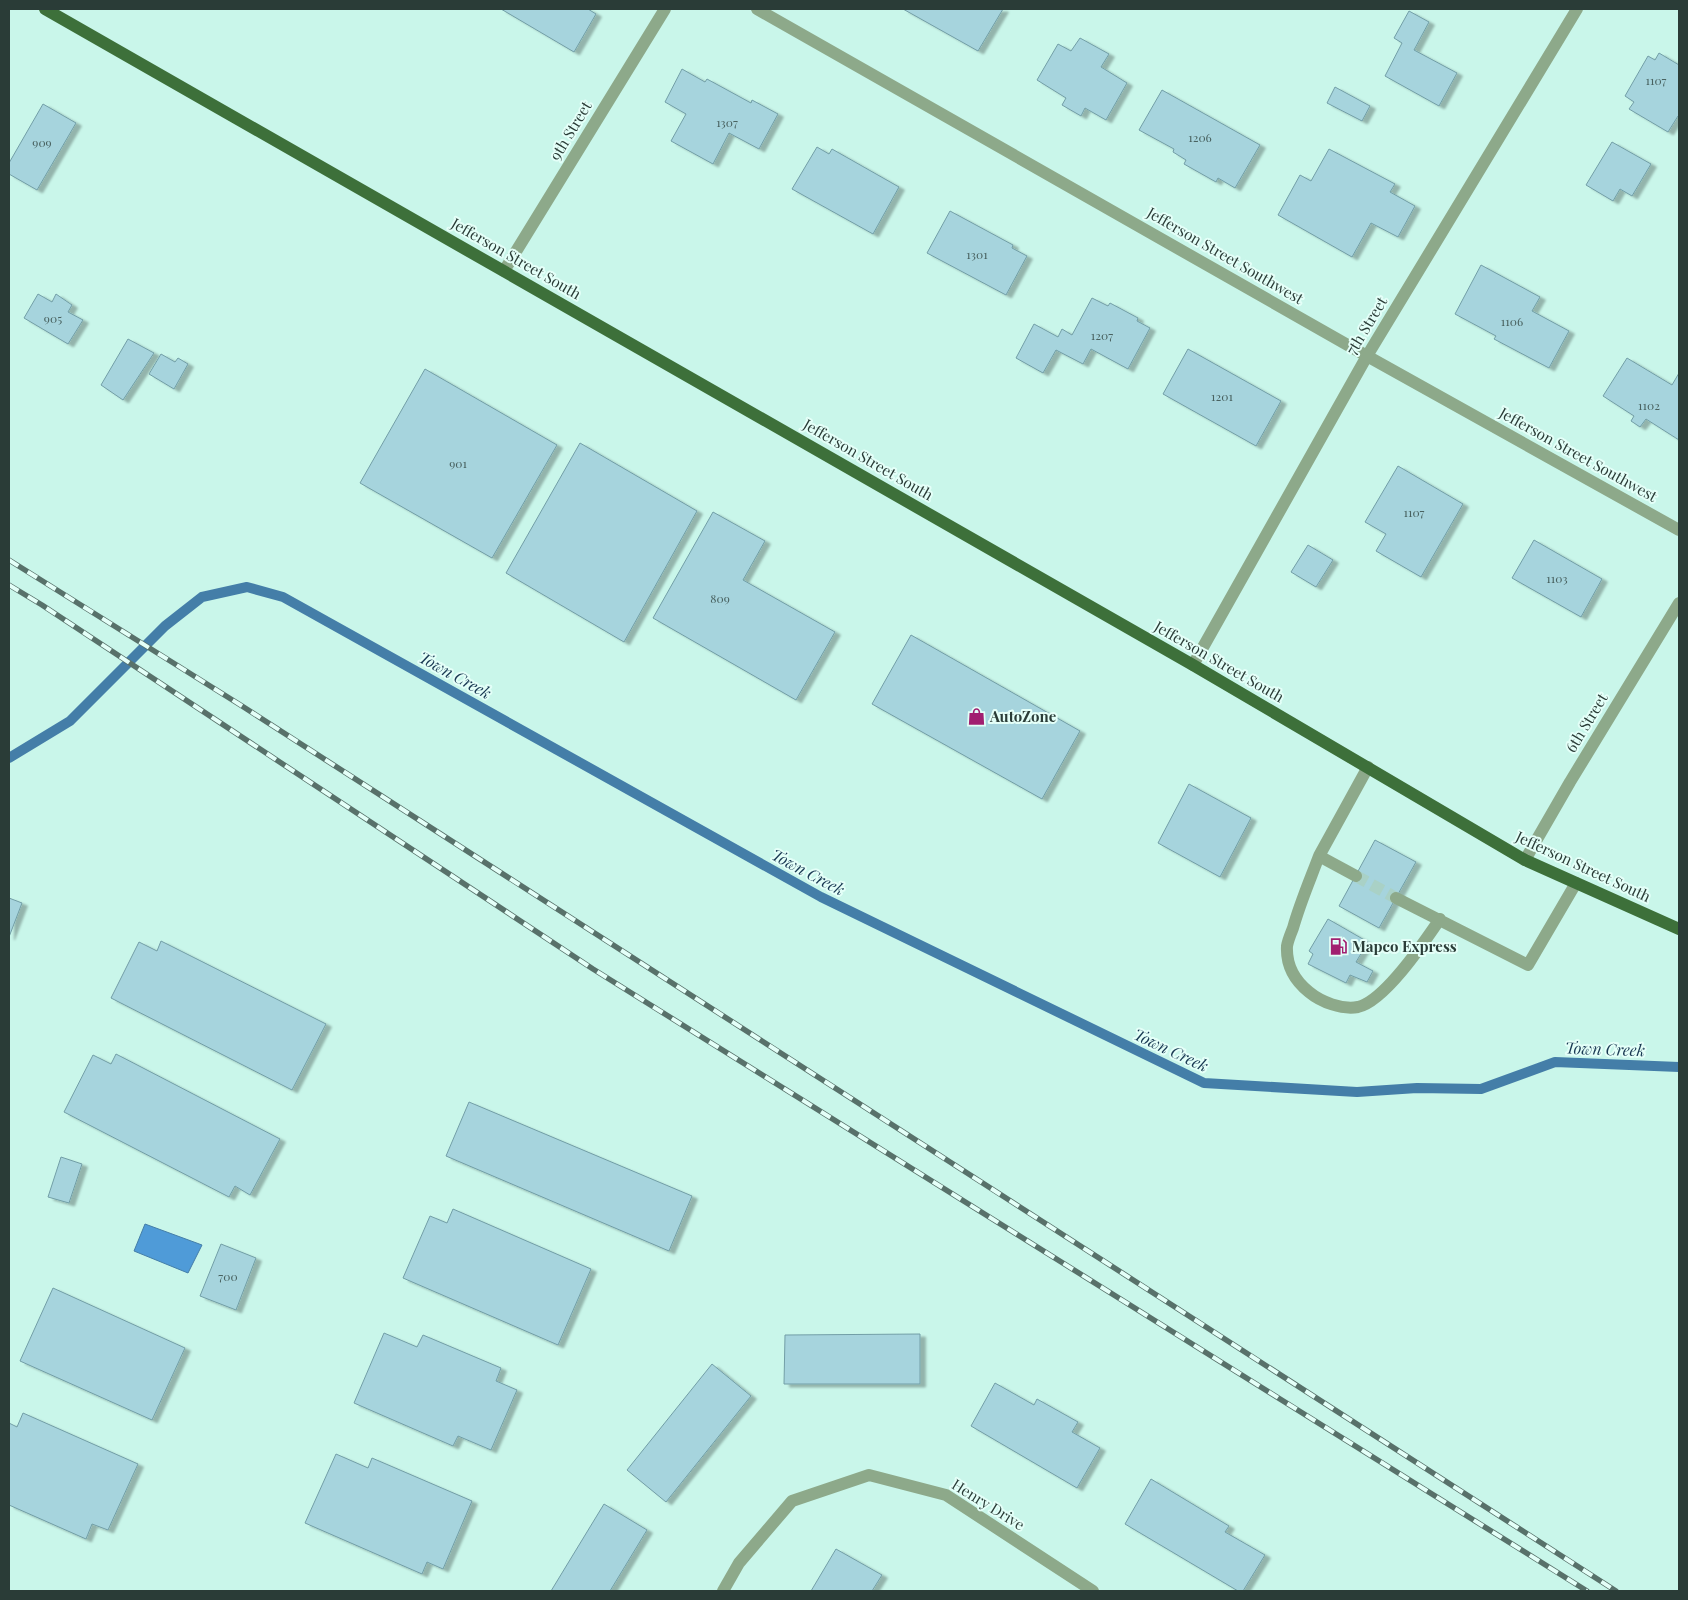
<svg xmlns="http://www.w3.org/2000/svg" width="1688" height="1600" viewBox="0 0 1688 1600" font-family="'Playfair Display',serif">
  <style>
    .water { fill: #4f9bd8; stroke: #447ea8 }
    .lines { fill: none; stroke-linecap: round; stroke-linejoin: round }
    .stream { stroke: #447ea8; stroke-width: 10 }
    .building { fill: #a6d4dd; stroke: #729ea6; filter: url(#shadow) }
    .minor-tunnel { stroke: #a9d1c6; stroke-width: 12; stroke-dasharray: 12 6; stroke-linecap: butt }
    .minor { stroke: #8da98a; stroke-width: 12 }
    .major { stroke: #3d703a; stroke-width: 12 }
    .rail-casing { stroke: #58716a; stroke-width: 5.5 }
    .rail { stroke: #e4fff8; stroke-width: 4; stroke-dasharray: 11; stroke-linecap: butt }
    .labels { text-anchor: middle; stroke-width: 4; stroke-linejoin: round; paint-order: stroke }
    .number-label { font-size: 12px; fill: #496260 }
    .street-label { font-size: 15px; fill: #2a3c37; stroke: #e4fff8 }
    .poi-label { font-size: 15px; font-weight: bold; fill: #2a3c37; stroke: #e4fff8; text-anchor: start }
    .water-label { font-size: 16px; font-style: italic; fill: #183852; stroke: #e4fff8 }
  </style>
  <defs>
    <filter id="shadow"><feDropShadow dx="5.5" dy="3" stdDeviation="1" flood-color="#0004"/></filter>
  </defs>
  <rect width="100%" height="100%" fill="#c9f6ea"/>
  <!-- water -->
  <path class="water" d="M145 1224 202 1245 188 1273 134 1251Z"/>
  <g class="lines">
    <!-- stream -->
    <path class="stream" d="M9 758 70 721 165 626 202 597 247 587 283 597 821 897 1204 1083 1357 1092 1417 1088 1481 1089 1555 1062 1679 1067"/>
  </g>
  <!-- building -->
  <path class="building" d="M501 9H588L596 14 574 52Z
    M903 9H1003L978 51Z
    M1409 11 1429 22 1414 50 1457 73 1439 106 1385 76 1402 43 1394 38Z
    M1080 38 1109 54 1101 67 1127 83 1106 120 1085 108 1081 116 1062 105 1066 98 1037 80 1058 44 1071 51Z
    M1659 53 1679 65V116H1678L1668 132 1629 109 1634 102 1625 96 1648 56 1655 60Z
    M682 69 705 82 707 79 751 103 752 100 778 114 759 149 729 133 713 164 671 141 686 114 665 102Z
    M1335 87 1370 106 1362 121 1327 103Z
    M1162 90 1260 145 1235 188 1218 178 1216 182 1184 164 1186 160 1173 152 1174 149 1139 130Z
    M43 104 76 123 37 190 9 174V163Z
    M1612 142 1651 164 1632 196 1620 189 1613 201 1586 185Z
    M817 147 829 154 832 149 899 187 873 234 792 189Z
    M1329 149 1395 184 1390 192 1415 206 1398 237 1371 223 1352 257 1278 215 1300 175 1311 181Z
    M950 211 1013 245 1012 248 1027 256 1006 295 927 253Z
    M1481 265 1540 297 1532 311 1569 331 1549 368 1494 339 1496 336 1455 314Z
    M38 294 52 302 56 294 72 305 68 312 83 320 68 344 24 318Z
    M1092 298 1108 306 1110 303 1138 318 1137 321 1150 328 1128 369 1091 349 1083 364 1056 350 1043 373 1016 358 1034 324 1058 337 1062 329 1072 335Z
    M128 339 154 353 123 400 101 385Z
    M1188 349 1281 401 1256 446 1163 394Z
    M161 354 175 362 178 358 188 364 174 389 149 374Z
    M1627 358 1672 385 1679 373V440L1646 419 1640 427 1631 421 1634 416 1603 396Z
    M425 369 557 445 492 558 360 483Z
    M580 443 697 511 624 642 506 573Z
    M1398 466 1463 504 1421 577 1376 551 1386 534 1365 522Z
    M713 512 765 541 743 580 835 632 796 700 653 618Z
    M1534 540 1602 579 1581 617 1512 578Z
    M1308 545 1333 560 1316 587 1291 572Z
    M911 635 1080 731 1042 799 872 704Z
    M1189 784 1251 818 1220 877 1158 843Z
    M1375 840 1416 862 1379 928 1339 906Z
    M9 898 22 903 9 937Z
    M1328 919 1368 942 1356 962 1373 971 1367 982 1350 975 1346 983 1308 964 1313 954 1309 951Z
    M161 941 326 1024 292 1090 111 998 139 942 157 951Z
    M116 1054 280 1139 250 1195 235 1186 229 1197 64 1112 93 1055 111 1064Z
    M469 1102 692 1196 669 1251 446 1156Z
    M61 1157 82 1164 69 1203 48 1197Z
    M453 1209 591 1269 558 1345 403 1278 430 1216 447 1223Z
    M221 1244 256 1258 236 1310 200 1296Z
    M53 1288 185 1348 152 1420 20 1361Z
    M384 1333 417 1347 423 1335 501 1368 496 1381 517 1390 491 1450 458 1436 453 1446 354 1403Z
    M920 1334V1384H784L785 1335Z
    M712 1364 751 1396 666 1502 627 1470Z
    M995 1383 1034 1405 1037 1399 1078 1422 1072 1432 1100 1448 1077 1488 971 1426Z
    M23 1413 138 1464 108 1530 92 1524 86 1539 9 1505V1423L17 1427Z
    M336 1454 368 1468 372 1458 472 1501 443 1569 427 1562 422 1574 305 1523Z
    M1151 1479 1229 1526 1225 1532 1265 1555 1243 1591H1238L1125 1524Z
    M604 1504 647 1530 610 1591H551Z
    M836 1549 882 1575 872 1591H811Z"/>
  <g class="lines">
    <!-- minor-tunnel -->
    <path class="minor-tunnel" d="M1356 876 1396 898"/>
    <!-- minor -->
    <path class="minor" d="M757 9 1367 356 1679 530
      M504 271 665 9
      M1193 665 1367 356 1577 9
      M1319 856C1310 880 1300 903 1293 928 1291 933 1288 940 1287 946 1286 965 1294 980 1309 992 1321 1002 1342 1010 1358 1007 1385 1001 1425 941 1440 919
      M1525 860 1570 782 1679 603
      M1356 876 1319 856 1368 767
      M1396 898 1528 965 1576 883
      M723 1591 739 1563 792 1501 869 1475 946 1495 1093 1591"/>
    <!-- major -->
    <path class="major" d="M45 9 1193 665 1525 860 1679 929"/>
    <defs>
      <path id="rail" d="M9 560 242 706 1616 1591
        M9 585 42 605 593 969 1587 1591"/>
    </defs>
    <!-- rail casing -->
    <use href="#rail" class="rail-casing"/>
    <!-- rail -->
    <use href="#rail" class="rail"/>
  </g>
  <!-- icons -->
  <defs>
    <symbol id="shop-bare" viewBox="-9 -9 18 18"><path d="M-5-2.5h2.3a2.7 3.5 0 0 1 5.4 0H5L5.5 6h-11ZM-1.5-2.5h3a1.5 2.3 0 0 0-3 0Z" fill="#a11f70" stroke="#e4fff8" stroke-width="2.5" paint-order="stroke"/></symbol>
    <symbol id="fuel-bare" viewBox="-9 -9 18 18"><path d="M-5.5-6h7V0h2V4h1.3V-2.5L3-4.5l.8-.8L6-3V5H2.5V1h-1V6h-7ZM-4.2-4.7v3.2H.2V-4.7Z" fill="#a11f70" stroke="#e4fff8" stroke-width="2.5" paint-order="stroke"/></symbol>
  </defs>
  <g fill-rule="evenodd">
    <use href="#shop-bare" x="964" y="704" width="25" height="25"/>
    <use href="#fuel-bare" x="1326" y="934" width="25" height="25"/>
  </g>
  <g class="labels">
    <!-- number labels -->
    <g class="number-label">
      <text x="1656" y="85">1107</text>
      <text x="727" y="127">1307</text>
      <text x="1200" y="142">1206</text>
      <text x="42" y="147">909</text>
      <text x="977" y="259">1301</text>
      <text x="53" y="323">905</text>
      <text x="1512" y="326">1106</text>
      <text x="1102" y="340">1207</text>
      <text x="1222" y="401">1201</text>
      <text x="1649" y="410">1102</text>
      <text x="458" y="468">901</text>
      <text x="1414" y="517">1107</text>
      <text x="1557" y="583">1103</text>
      <text x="720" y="603">809</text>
      <text x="228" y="1281">700</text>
    </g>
    <!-- street labels -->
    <g class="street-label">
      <text transform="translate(571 131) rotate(-59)" y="5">9th Street</text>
      <text transform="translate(1225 256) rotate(30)" y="5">Jefferson Street Southwest</text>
      <text transform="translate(516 259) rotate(30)" y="5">Jefferson Street South</text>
      <text transform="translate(1367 326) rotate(-59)" y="5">7th Street</text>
      <text transform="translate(1578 455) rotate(29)" y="5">Jefferson Street Southwest</text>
      <text transform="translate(868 460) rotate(30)" y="5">Jefferson Street South</text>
      <text transform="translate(1219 662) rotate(30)" y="5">Jefferson Street South</text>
      <text transform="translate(1587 723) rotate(-59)" y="5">6th Street</text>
      <text transform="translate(1583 867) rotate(25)" y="5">Jefferson Street South</text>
      <text transform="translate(988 1505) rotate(32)" y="5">Henry Drive</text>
    </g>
    <!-- poi labels -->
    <g class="poi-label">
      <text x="990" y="722">AutoZone</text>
      <text x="1352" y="952">Mapco Express</text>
    </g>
    <!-- water labels -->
    <g class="water-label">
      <text transform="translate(455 675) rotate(29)" y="6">Town Creek</text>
      <text transform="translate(808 872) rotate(28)" y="6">Town Creek</text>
      <text transform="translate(1605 1049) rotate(2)" y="6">Town Creek</text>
      <text transform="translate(1171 1050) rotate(25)" y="6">Town Creek</text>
    </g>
  </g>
  <!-- border -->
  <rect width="1688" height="1600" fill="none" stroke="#2a3c37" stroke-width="20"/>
</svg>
